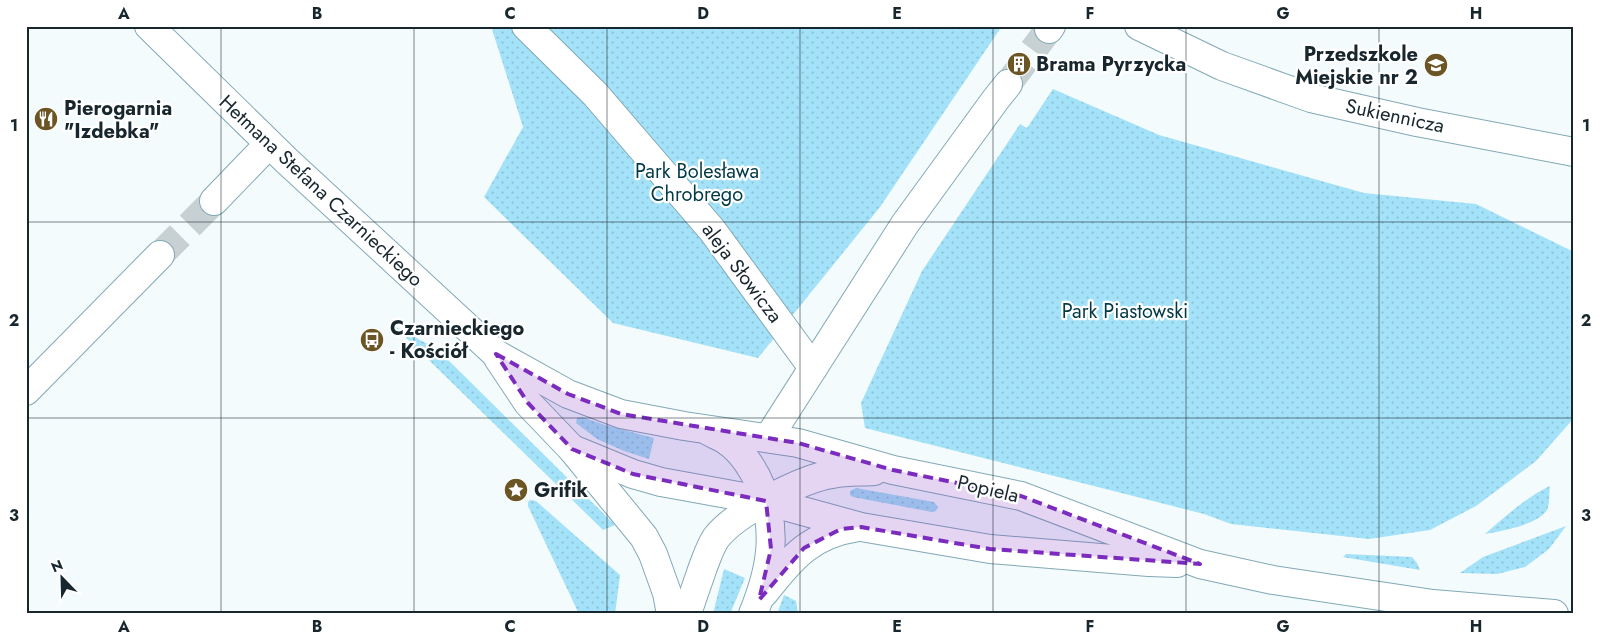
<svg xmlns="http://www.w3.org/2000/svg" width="1600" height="640" font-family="Jost,sans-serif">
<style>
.grass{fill:url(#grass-dots)}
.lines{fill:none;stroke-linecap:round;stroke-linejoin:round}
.street-tunnel{stroke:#c7d1d3;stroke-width:28;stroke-dasharray:28 14;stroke-linecap:butt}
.street-casing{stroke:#82a9b6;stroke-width:30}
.secondary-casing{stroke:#82a9b6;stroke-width:30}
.street{stroke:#fff;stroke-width:28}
.secondary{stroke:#fff;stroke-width:28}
.marked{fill:#7b2cbf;fill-opacity:0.2;stroke:#7b2cbf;stroke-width:4;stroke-dasharray:10 6;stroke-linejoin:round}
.grid{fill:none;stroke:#18272d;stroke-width:1;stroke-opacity:0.55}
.labels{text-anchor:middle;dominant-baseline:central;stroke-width:4.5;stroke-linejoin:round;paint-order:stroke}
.poi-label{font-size:20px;font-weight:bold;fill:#18272d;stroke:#fff;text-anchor:start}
.street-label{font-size:20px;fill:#18272d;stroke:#fff}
.park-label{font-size:20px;fill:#023947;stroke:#fff}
.neatline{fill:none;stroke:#18272d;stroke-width:2}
.grid-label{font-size:16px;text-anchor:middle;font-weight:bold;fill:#18272d}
</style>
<defs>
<pattern id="grass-dots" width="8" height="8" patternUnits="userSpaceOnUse" patternTransform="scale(1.25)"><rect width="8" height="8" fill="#a3e2f8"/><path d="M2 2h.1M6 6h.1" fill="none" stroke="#8cc2d5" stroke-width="1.8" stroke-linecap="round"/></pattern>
</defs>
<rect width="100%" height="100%" fill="#f3fbfd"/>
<g class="grass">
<path d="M 491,26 L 1002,26 L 880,207 L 758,358 L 613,323 L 484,197 L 523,127 Z"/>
<path d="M 1053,89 L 1159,135 L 1364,193 L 1476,204 L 1574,252 L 1574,418 L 1536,461 L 1476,506 L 1430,530 L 1369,539 L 1231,524 L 1204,514 L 865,428 L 861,403 L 922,271 L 1020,124 L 1027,128 Z"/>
<path d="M 394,326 L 437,349 L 615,525 L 603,530 Z"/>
<path d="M 582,417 L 605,425 L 654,438 L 649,459 L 624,451 L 597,439 L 576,423 L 577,418 Z"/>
<path d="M 1550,486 C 1549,493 1550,504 1547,510 C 1537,525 1502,531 1485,534 C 1506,516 1525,498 1550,486 Z"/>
<path d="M 856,488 L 934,502 L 938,507 L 936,511 L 932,512 L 853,497 L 850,495 L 850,491 Z"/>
<path d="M 530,500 L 536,501 L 620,575 L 615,614 L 579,614 L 528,506 L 528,502 Z"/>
<path d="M 1566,526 L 1549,549 L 1525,567 L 1497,574 L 1460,573 L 1483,557 Z"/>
<path d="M 1346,554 L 1412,557 L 1417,563 L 1420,570 L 1343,557 Z"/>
<path d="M 724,569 L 745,578 L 730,614 L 713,614 Z"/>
<path d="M 784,595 L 796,601 L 798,614 L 777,614 Z"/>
</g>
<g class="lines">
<g class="street-tunnel">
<path d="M 1008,84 L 1049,29"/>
<path d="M 160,255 L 214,201"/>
</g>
<g class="street-casing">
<g id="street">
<path d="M 526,26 L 595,94 L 712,230 L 813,368"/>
<path d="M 1139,26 L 1222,66 L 1311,98 L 1417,122 L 1574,152"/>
<path d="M 1049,29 L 1051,26"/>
<path d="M 214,201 L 269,144"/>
<path d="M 26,391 L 160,255"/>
<path d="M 769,437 L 905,224 L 996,99 L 1008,84"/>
</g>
</g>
<g class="secondary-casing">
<g id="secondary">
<path d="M 149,26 L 287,161 L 496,354 L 568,394 L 621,414 L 684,426 L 798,443 L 893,470 L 1021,496 L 1200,564 L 1273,580 L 1433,604 L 1554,614"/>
<path d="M 498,358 L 528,403 L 572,449 L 644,537 L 653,554 L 667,593 L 671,614"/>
<path d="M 710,432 C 715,435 722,437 727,441 C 742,451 754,470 761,487 C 778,532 771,570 753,614"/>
<path d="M 572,449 L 633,474 L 661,482 L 766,501 L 861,527 L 990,549 L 1149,562 L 1177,563"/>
<path d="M 764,593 C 792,557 811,534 859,527"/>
<path d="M 687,614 C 692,598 698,582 703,567 C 707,557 710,547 716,538 C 735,513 801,479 832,474 C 846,471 861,472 874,471"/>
</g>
</g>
<use href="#street" class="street"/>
<use href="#secondary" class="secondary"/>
</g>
<path class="marked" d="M 496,354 L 568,394 L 621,414 L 798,443 L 893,470 L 1021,496 L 1200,564 L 990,549 L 861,527 L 841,529 L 804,548 L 759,600 L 771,549 L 766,501 L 633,474 L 572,449 L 528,403 Z"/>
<path class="grid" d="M 221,26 L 221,614M 414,26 L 414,614M 607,26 L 607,614M 800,26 L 800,614M 993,26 L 993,614M 1186,26 L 1186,614M 1379,26 L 1379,614M 26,222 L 1574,222M 26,418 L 1574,418"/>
<defs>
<g id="building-disc" transform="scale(1.25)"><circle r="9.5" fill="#6c5525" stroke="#fff"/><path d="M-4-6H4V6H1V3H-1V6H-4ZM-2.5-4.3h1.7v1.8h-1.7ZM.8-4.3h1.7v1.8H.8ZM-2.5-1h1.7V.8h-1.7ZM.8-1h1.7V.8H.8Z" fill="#fff"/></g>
<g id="school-disc" transform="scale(1.25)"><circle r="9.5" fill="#6c5525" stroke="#fff"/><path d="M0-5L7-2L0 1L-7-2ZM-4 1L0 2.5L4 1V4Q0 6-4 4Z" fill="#fff"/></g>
<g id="restaurant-disc" transform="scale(1.25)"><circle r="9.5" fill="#6c5525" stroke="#fff"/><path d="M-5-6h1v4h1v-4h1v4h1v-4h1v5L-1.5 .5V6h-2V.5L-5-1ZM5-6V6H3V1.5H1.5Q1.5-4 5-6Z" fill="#fff"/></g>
<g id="bus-disc" transform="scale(1.25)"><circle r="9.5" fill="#6c5525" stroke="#fff"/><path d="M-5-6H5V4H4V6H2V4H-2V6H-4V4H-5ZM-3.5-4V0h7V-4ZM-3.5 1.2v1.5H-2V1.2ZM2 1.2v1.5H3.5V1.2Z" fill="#fff"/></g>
<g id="sight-disc" transform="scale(1.25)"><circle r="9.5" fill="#6c5525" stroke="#fff"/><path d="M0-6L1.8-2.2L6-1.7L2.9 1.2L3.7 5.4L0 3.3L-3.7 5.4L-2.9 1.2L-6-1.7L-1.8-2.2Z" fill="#fff"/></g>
</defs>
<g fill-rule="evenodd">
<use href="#building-disc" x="1019" y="64"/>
<use href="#school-disc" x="1436" y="65"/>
<use href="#restaurant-disc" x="46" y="119"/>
<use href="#bus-disc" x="372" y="340"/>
<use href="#sight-disc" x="516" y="490"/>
</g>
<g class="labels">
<g class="poi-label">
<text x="1418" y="54" text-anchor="end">Przedszkole<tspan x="1418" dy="23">Miejskie nr 2</tspan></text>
<text x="1036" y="64">Brama Pyrzycka</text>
<text x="64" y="108">Pierogarnia<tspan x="64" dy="23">"Izdebka"</tspan></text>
<text x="390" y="328">Czarnieckiego<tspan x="390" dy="23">- Kościół</tspan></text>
<text x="534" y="490">Grifik</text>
</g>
<g class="street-label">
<text transform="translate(1395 116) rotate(12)">Sukiennicza</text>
<text transform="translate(321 191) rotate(43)">Hetmana Stefana Czarnieckiego</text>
<text transform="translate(742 273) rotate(53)">aleja Słowicza</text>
<text transform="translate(988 489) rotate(13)">Popiela</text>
</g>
<g class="park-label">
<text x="697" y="171">Park Bolesława<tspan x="697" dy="23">Chrobrego</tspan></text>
<text x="1125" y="311">Park Piastowski</text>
</g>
</g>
<rect width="1600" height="640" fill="none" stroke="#ffffff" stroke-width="55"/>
<g transform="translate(62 578) rotate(337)" stroke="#ffffff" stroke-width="4" paint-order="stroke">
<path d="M0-4L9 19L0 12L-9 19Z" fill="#18272d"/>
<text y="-8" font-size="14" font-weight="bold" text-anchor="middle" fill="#18272d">N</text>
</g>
<rect x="28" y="28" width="1544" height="584" class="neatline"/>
<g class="grid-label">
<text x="124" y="19">A</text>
<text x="317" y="19">B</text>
<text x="510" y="19">C</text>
<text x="703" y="19">D</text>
<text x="897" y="19">E</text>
<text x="1090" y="19">F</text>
<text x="1283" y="19">G</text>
<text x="1476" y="19">H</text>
<text x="14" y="131">1</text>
<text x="1586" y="131">1</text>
<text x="14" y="326">2</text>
<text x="1586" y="326">2</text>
<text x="14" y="521">3</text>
<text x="1586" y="521">3</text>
<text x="124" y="632">A</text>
<text x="317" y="632">B</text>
<text x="510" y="632">C</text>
<text x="703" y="632">D</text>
<text x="897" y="632">E</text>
<text x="1090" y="632">F</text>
<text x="1283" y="632">G</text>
<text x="1476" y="632">H</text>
</g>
</svg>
